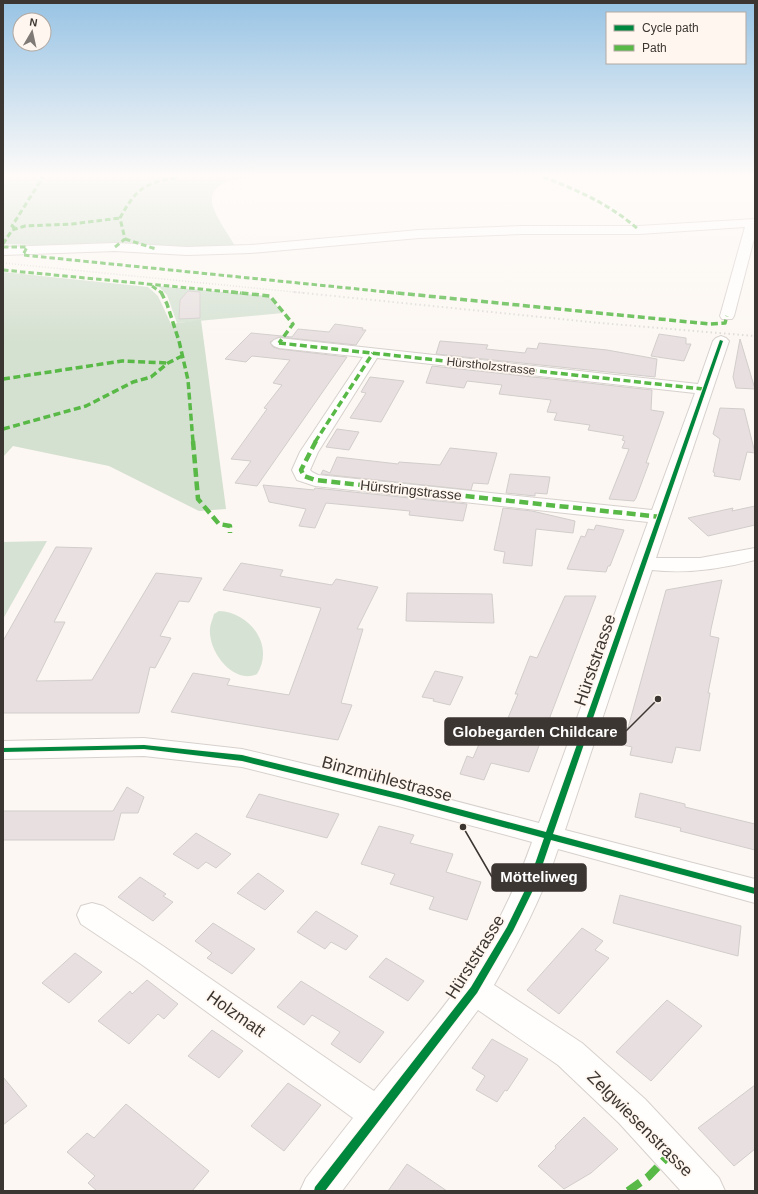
<svg xmlns="http://www.w3.org/2000/svg" width="758" height="1194" font-family="Arial,sans-serif">
<style>
.green{fill:#d6e2d3}
.forest{fill:#d4e0d0}
.building{fill:#e8e0e0;stroke:#d2cdcc}
.lines{fill:none;stroke-linecap:round;stroke-linejoin:round}
.minor-casing{stroke:#d7d1cd;stroke-width:2}
.minor{fill:#fffefd;fill-rule:evenodd}
.rail-far1{stroke:#dddbd9;stroke-width:1.5;stroke-dasharray:1 2;stroke-linecap:butt}
.rail{stroke:#dddbd9;stroke-width:2;stroke-dasharray:1.5 3;stroke-linecap:butt}
.quiet-far3{stroke:#58b947;stroke-width:3;stroke-dasharray:5.5 3;stroke-linecap:butt}
.quiet-far2{stroke:#58b947;stroke-width:3.5;stroke-dasharray:7 3.5;stroke-linecap:butt}
.quiet-far1{stroke:#58b947;stroke-width:4.5;stroke-dasharray:9 4.5;stroke-linecap:butt}
.quiet{stroke:#58b947;stroke-width:8;stroke-dasharray:15 8;stroke-linecap:butt}
.cycleway-casing{stroke:#fff6ef;stroke-width:2}
.cycleway{fill:#00873e;fill-rule:evenodd}
.labels{text-anchor:middle;dominant-baseline:central;stroke-width:3.5;stroke-linejoin:round;paint-order:stroke}
.far-street-label{font-size:12px;fill:#3c3632;stroke:#fff6ef}
.street-label{font-size:14px;fill:#3c3632;stroke:#fff6ef}
.near-street-label{font-size:17px;fill:#3c3632;stroke:#fff6ef}
.leader{fill:none;stroke:#3c3632;stroke-width:1.5}
.callout-dot{fill:#3c3632;stroke:#fff6ef;stroke-width:1.5}
.callout{fill:#3c3632;stroke:#3c3632;stroke-width:1.5}
.callout-label{font-size:15px;text-anchor:middle;font-weight:bold;fill:#fff}
</style>
<rect width="100%" height="100%" fill="#fcf7f2"/>
<g class="green">
<path d="M 158,286 L 268,296 L 283,313 L 177,323 L 167,295 Z"/>
<path d="M 47,541 L 3,619 L 3,542 Z"/>
<path d="M 219,611 C 250,612 275,646 257,674 C 233,685 208,651 210,629 C 210,624 213,619 214,614 Z"/>
</g>
<g class="forest">
<path d="M 3,177 L 268,177 C 249,178 204,177 213,207 C 218,221 229,235 236,248 L 35,247 L 34,245 L 3,244 Z"/>
<path d="M 3,272 L 148,287 L 158,296 L 171,324 L 201,320 L 226,509 L 199,511 L 109,466 L 13,446 L 3,457 Z"/>
</g>
<g class="building">
<path d="M 188,291 L 200,292 L 200,318 L 179,319 L 180,300 Z"/>
<path d="M 335,324 L 363,328 L 362,330 L 366,330 L 356,345 L 279,337 L 270,342 L 273,347 L 279,349 L 347,357 L 257,486 L 235,483 L 251,461 L 231,459 L 267,409 L 264,408 L 282,385 L 273,383 L 290,360 L 252,356 L 246,362 L 225,359 L 251,333 L 292,337 L 298,329 L 329,332 Z"/>
<path d="M 659,334 L 686,338 L 686,344 L 691,344 L 684,361 L 651,356 Z"/>
<path d="M 740,339 L 755,389 L 736,388 L 733,377 Z"/>
<path d="M 440,341 L 488,345 L 486,349 L 525,353 L 527,348 L 537,349 L 539,343 L 607,350 L 657,359 L 655,377 L 436,354 Z"/>
<path d="M 432,366 L 652,390 L 651,410 L 664,412 L 646,463 L 649,463 L 636,498 L 634,501 L 609,499 L 629,449 L 622,448 L 625,441 L 622,440 L 624,436 L 588,430 L 590,425 L 554,420 L 557,413 L 547,412 L 551,400 L 499,394 L 502,385 L 467,381 L 464,388 L 426,383 Z"/>
<path d="M 370,377 L 404,381 L 381,422 L 350,418 L 366,393 L 361,392 Z"/>
<path d="M 720,408 L 744,409 L 755,453 L 747,452 L 740,480 L 714,476 L 715,473 L 713,472 L 720,439 L 713,434 Z"/>
<path d="M 337,429 L 359,432 L 349,450 L 326,447 Z"/>
<path d="M 450,448 L 497,453 L 488,484 L 473,483 L 471,490 L 321,474 L 323,470 L 330,473 L 337,457 L 398,464 L 399,462 L 440,465 Z"/>
<path d="M 510,474 L 550,477 L 547,494 L 535,493 L 535,496 L 506,493 Z"/>
<path d="M 263,485 L 314,490 L 315,488 L 467,504 L 463,521 L 409,515 L 410,511 L 326,503 L 315,528 L 299,526 L 306,509 L 269,502 Z"/>
<path d="M 755,506 L 755,525 L 708,536 L 688,518 L 733,508 L 732,511 Z"/>
<path d="M 503,508 L 532,511 L 575,521 L 573,533 L 536,529 L 532,566 L 503,563 L 505,552 L 494,550 Z"/>
<path d="M 596,525 L 624,530 L 610,566 L 608,566 L 606,572 L 567,569 L 581,536 L 585,537 L 588,529 L 594,530 Z"/>
<path d="M 56,547 L 92,548 L 54,622 L 65,622 L 36,681 L 92,680 L 156,573 L 202,578 L 189,602 L 179,601 L 160,636 L 171,638 L 155,668 L 150,667 L 139,713 L 3,713 L 3,641 Z"/>
<path d="M 241,563 L 283,570 L 280,576 L 332,585 L 336,579 L 378,587 L 357,629 L 363,629 L 341,703 L 352,705 L 338,740 L 171,712 L 193,673 L 230,679 L 227,685 L 289,695 L 321,608 L 223,590 Z"/>
<path d="M 722,580 L 711,629 L 710,636 L 719,638 L 708,693 L 710,693 L 700,751 L 676,747 L 672,763 L 630,755 L 632,747 L 619,744 L 625,727 L 628,728 L 666,590 Z"/>
<path d="M 407,593 L 492,594 L 494,623 L 406,621 Z"/>
<path d="M 565,596 L 596,596 L 529,772 L 491,763 L 484,780 L 460,774 L 467,756 L 473,758 L 487,726 L 503,730 L 518,694 L 515,694 L 530,656 L 537,658 Z"/>
<path d="M 435,671 L 463,677 L 450,705 L 433,701 L 434,699 L 422,697 Z"/>
<path d="M 127,787 L 144,797 L 138,813 L 121,813 L 114,840 L 3,840 L 3,811 L 113,811 Z"/>
<path d="M 640,793 L 685,804 L 685,807 L 755,824 L 755,850 L 680,831 L 681,828 L 635,817 Z"/>
<path d="M 259,794 L 290,802 L 339,814 L 327,838 L 246,817 Z"/>
<path d="M 379,826 L 414,835 L 410,843 L 453,854 L 446,872 L 481,882 L 467,920 L 429,909 L 434,897 L 390,884 L 395,874 L 361,864 Z"/>
<path d="M 196,833 L 231,854 L 216,868 L 206,862 L 198,869 L 173,854 Z"/>
<path d="M 258,873 L 284,891 L 265,910 L 237,893 Z"/>
<path d="M 140,877 L 166,894 L 163,896 L 173,902 L 153,921 L 118,897 Z"/>
<path d="M 620,895 L 741,926 L 738,956 L 613,923 Z"/>
<path d="M 316,911 L 358,936 L 346,950 L 331,942 L 325,949 L 297,932 Z"/>
<path d="M 213,923 L 255,949 L 232,974 L 207,958 L 212,953 L 195,941 Z"/>
<path d="M 582,928 L 603,941 L 595,950 L 609,958 L 559,1014 L 527,990 Z"/>
<path d="M 75,953 L 102,972 L 69,1003 L 42,983 Z"/>
<path d="M 386,958 L 424,981 L 408,1001 L 369,977 Z"/>
<path d="M 147,980 L 178,1004 L 164,1019 L 158,1014 L 129,1044 L 98,1021 L 130,991 L 132,994 Z"/>
<path d="M 301,981 L 384,1032 L 360,1063 L 331,1044 L 340,1032 L 312,1015 L 304,1025 L 277,1007 Z"/>
<path d="M 667,1000 L 702,1026 L 651,1081 L 616,1052 Z"/>
<path d="M 212,1030 L 243,1051 L 219,1078 L 188,1056 Z"/>
<path d="M 492,1039 L 528,1059 L 507,1091 L 505,1090 L 497,1102 L 476,1090 L 485,1076 L 472,1068 Z"/>
<path d="M 3,1077 L 27,1106 L 3,1125 Z"/>
<path d="M 288,1083 L 321,1105 L 284,1151 L 251,1126 Z"/>
<path d="M 755,1085 L 755,1149 L 734,1166 L 698,1128 Z"/>
<path d="M 126,1104 L 209,1171 L 192,1191 L 97,1191 L 88,1183 L 95,1176 L 67,1152 L 87,1133 L 94,1138 Z"/>
<path d="M 584,1117 L 618,1149 L 591,1173 L 564,1189 L 538,1166 L 556,1148 L 555,1146 Z"/>
<path d="M 407,1164 L 447,1191 L 388,1191 Z"/>
</g>
<g class="lines">
<g class="minor-casing">
<g id="minor">
<path d="M 755,219 L 755,235 L 734,316 L 732,319 L 722,319 L 720,316 L 745,227 L 639,234 L 522,234 L 419,238 L 250,253 L 187,255 L 115,251 L 3,255 L 3,247 L 115,243 L 187,247 L 250,245 L 419,230 L 522,226 L 639,226 Z"/>
<path d="M 721,336 L 726,338 L 729,341 L 656,558 L 700,558 L 755,548 L 755,560 C 721,569 687,574 652,570 L 565,830 L 755,879 L 755,903 L 558,849 C 542,898 519,941 494,985 L 582,1043 L 645,1099 L 719,1178 L 725,1191 L 681,1191 L 619,1123 L 558,1065 L 478,1010 L 342,1191 L 300,1191 L 306,1178 L 353,1118 L 141,964 L 81,924 L 77,915 L 81,906 L 92,903 L 103,906 L 163,946 L 374,1091 C 403,1055 436,1019 463,980 C 492,937 515,891 532,842 L 402,807 L 242,767 L 144,756 L 3,759 L 3,741 L 144,738 L 242,749 L 402,787 L 539,823 L 648,522 L 315,486 L 297,480 L 292,470 L 300,452 L 363,357 L 279,348 L 274,346 L 271,343 L 274,340 L 279,338 L 698,384 L 713,341 L 716,338 ZM 377,358 L 695,393 L 652,510 L 318,475 L 312,472 L 310,470 L 318,452 Z"/>
</g>
</g>
<use href="#minor" class="minor"/>
<path class="rail-far1" d="M 3,263 L 304,293"/>
<path class="rail" d="M 294,292 L 600,323 L 755,336"/>
<g class="quiet-far3">
<path d="M 543,177 C 578,190 611,205 639,230"/>
<path d="M 15,228 L 12,226 L 43,177"/>
<path d="M 125,239 L 156,249"/>
<path d="M 3,244 L 12,230 L 25,226 L 72,224 L 120,218"/>
<path d="M 3,247 L 27,247 L 23,255 L 397,293"/>
<path d="M 115,247 L 125,239 L 120,218 C 137,187 145,183 179,177"/>
<path d="M 3,270 L 241,293"/>
<path d="M 152,286 L 162,293"/>
</g>
<g class="quiet-far2">
<path d="M 161,292 L 167,304 L 179,341 L 188,380 L 193,442"/>
<path d="M 231,292 L 270,296 L 293,324 L 279,343"/>
<path d="M 387,292 L 710,324 L 725,323 L 727,316"/>
<path d="M 279,343 L 703,389"/>
<path d="M 3,379 L 122,361 L 168,363"/>
<path d="M 3,429 L 86,406 L 133,382 L 151,377 L 168,363 L 182,356"/>
<path d="M 315,442 L 373,353"/>
</g>
<g class="quiet-far1">
<path d="M 193,441 L 198,499 L 219,524 L 230,526 L 230,533"/>
<path d="M 316,441 L 301,470 L 304,476 L 315,480 L 661,517"/>
</g>
<path class="quiet" d="M 628,1191 L 648,1177 L 671,1153"/>
<g class="cycleway-casing">
<path id="cycleway" d="M 720,340 L 723,341 L 553,834 L 755,888 L 755,894 L 551,840 L 536,884 L 513,931 L 477,993 L 325,1191 L 314,1191 L 315,1187 L 471,987 L 507,927 L 528,884 L 544,838 L 402,800 L 242,761 L 144,749 L 3,752 L 3,748 L 144,745 L 242,755 L 402,794 L 546,832 Z"/>
</g>
<use href="#cycleway" class="cycleway"/>
</g>
<linearGradient id="sky" x2="0" y2="1"><stop stop-color="#97c3e4"/><stop offset="0.51" stop-color="#fefbf9"/><stop offset="1" stop-color="#fefbf9" stop-opacity="0"/></linearGradient>
<rect width="758" height="344" fill="url(#sky)"/>
<g class="labels">
<g class="far-street-label">
<text transform="translate(491 366) rotate(6)">Hürstholzstrasse</text>
</g>
<g class="street-label">
<text transform="translate(411 490) rotate(6)">Hürstringstrasse</text>
</g>
<g class="near-street-label">
<text transform="translate(595 660) rotate(-71)">Hürststrasse</text>
<text transform="translate(387 779) rotate(15)">Binzmühlestrasse</text>
<text transform="translate(475 957) rotate(-58)">Hürststrasse</text>
<text transform="translate(236 1014) rotate(35)">Holzmatt</text>
<text transform="translate(640 1124) rotate(45)">Zelgwiesenstrasse</text>
</g>
</g>
<path class="leader" d="M658 699L626 731M463 827L492 877"/>
<g class="callout-dot">
<circle cx="658" cy="699" r="4"/>
<circle cx="463" cy="827" r="4"/>
</g>
<g class="callout">
<rect x="445" y="718" width="181" height="27" rx="4"/>
<rect x="492" y="864" width="94" height="27" rx="4"/>
</g>
<g class="callout-label">
<text x="535" y="737">Globegarden Childcare</text>
<text x="539" y="882">Mötteliweg</text>
</g>
<rect width="758" height="1194" fill="none" stroke="#3c3632" stroke-width="8"/>
<rect x="606" y="12" width="140" height="52" fill="#fff6ef" stroke="#b1a9a3"/>
<rect x="614" y="25" width="20" height="6" fill="#00873e" stroke="#b1a9a3"/>
<text x="642" y="32" font-size="12" fill="#3c3632">Cycle path</text>
<rect x="614" y="45" width="20" height="6" fill="#58b947" stroke="#b1a9a3"/>
<text x="642" y="52" font-size="12" fill="#3c3632">Path</text>
<g transform="translate(32 32) rotate(9)"><circle r="19" fill="#fff6ef" stroke="#b1a9a3"/>
<path d="M0-3L7 15L0 10L-7 15Z" fill="#7f7a75"/>
<text y="-6" font-size="11" font-weight="bold" text-anchor="middle" fill="#3c3632">N</text>
</g>
</svg>
